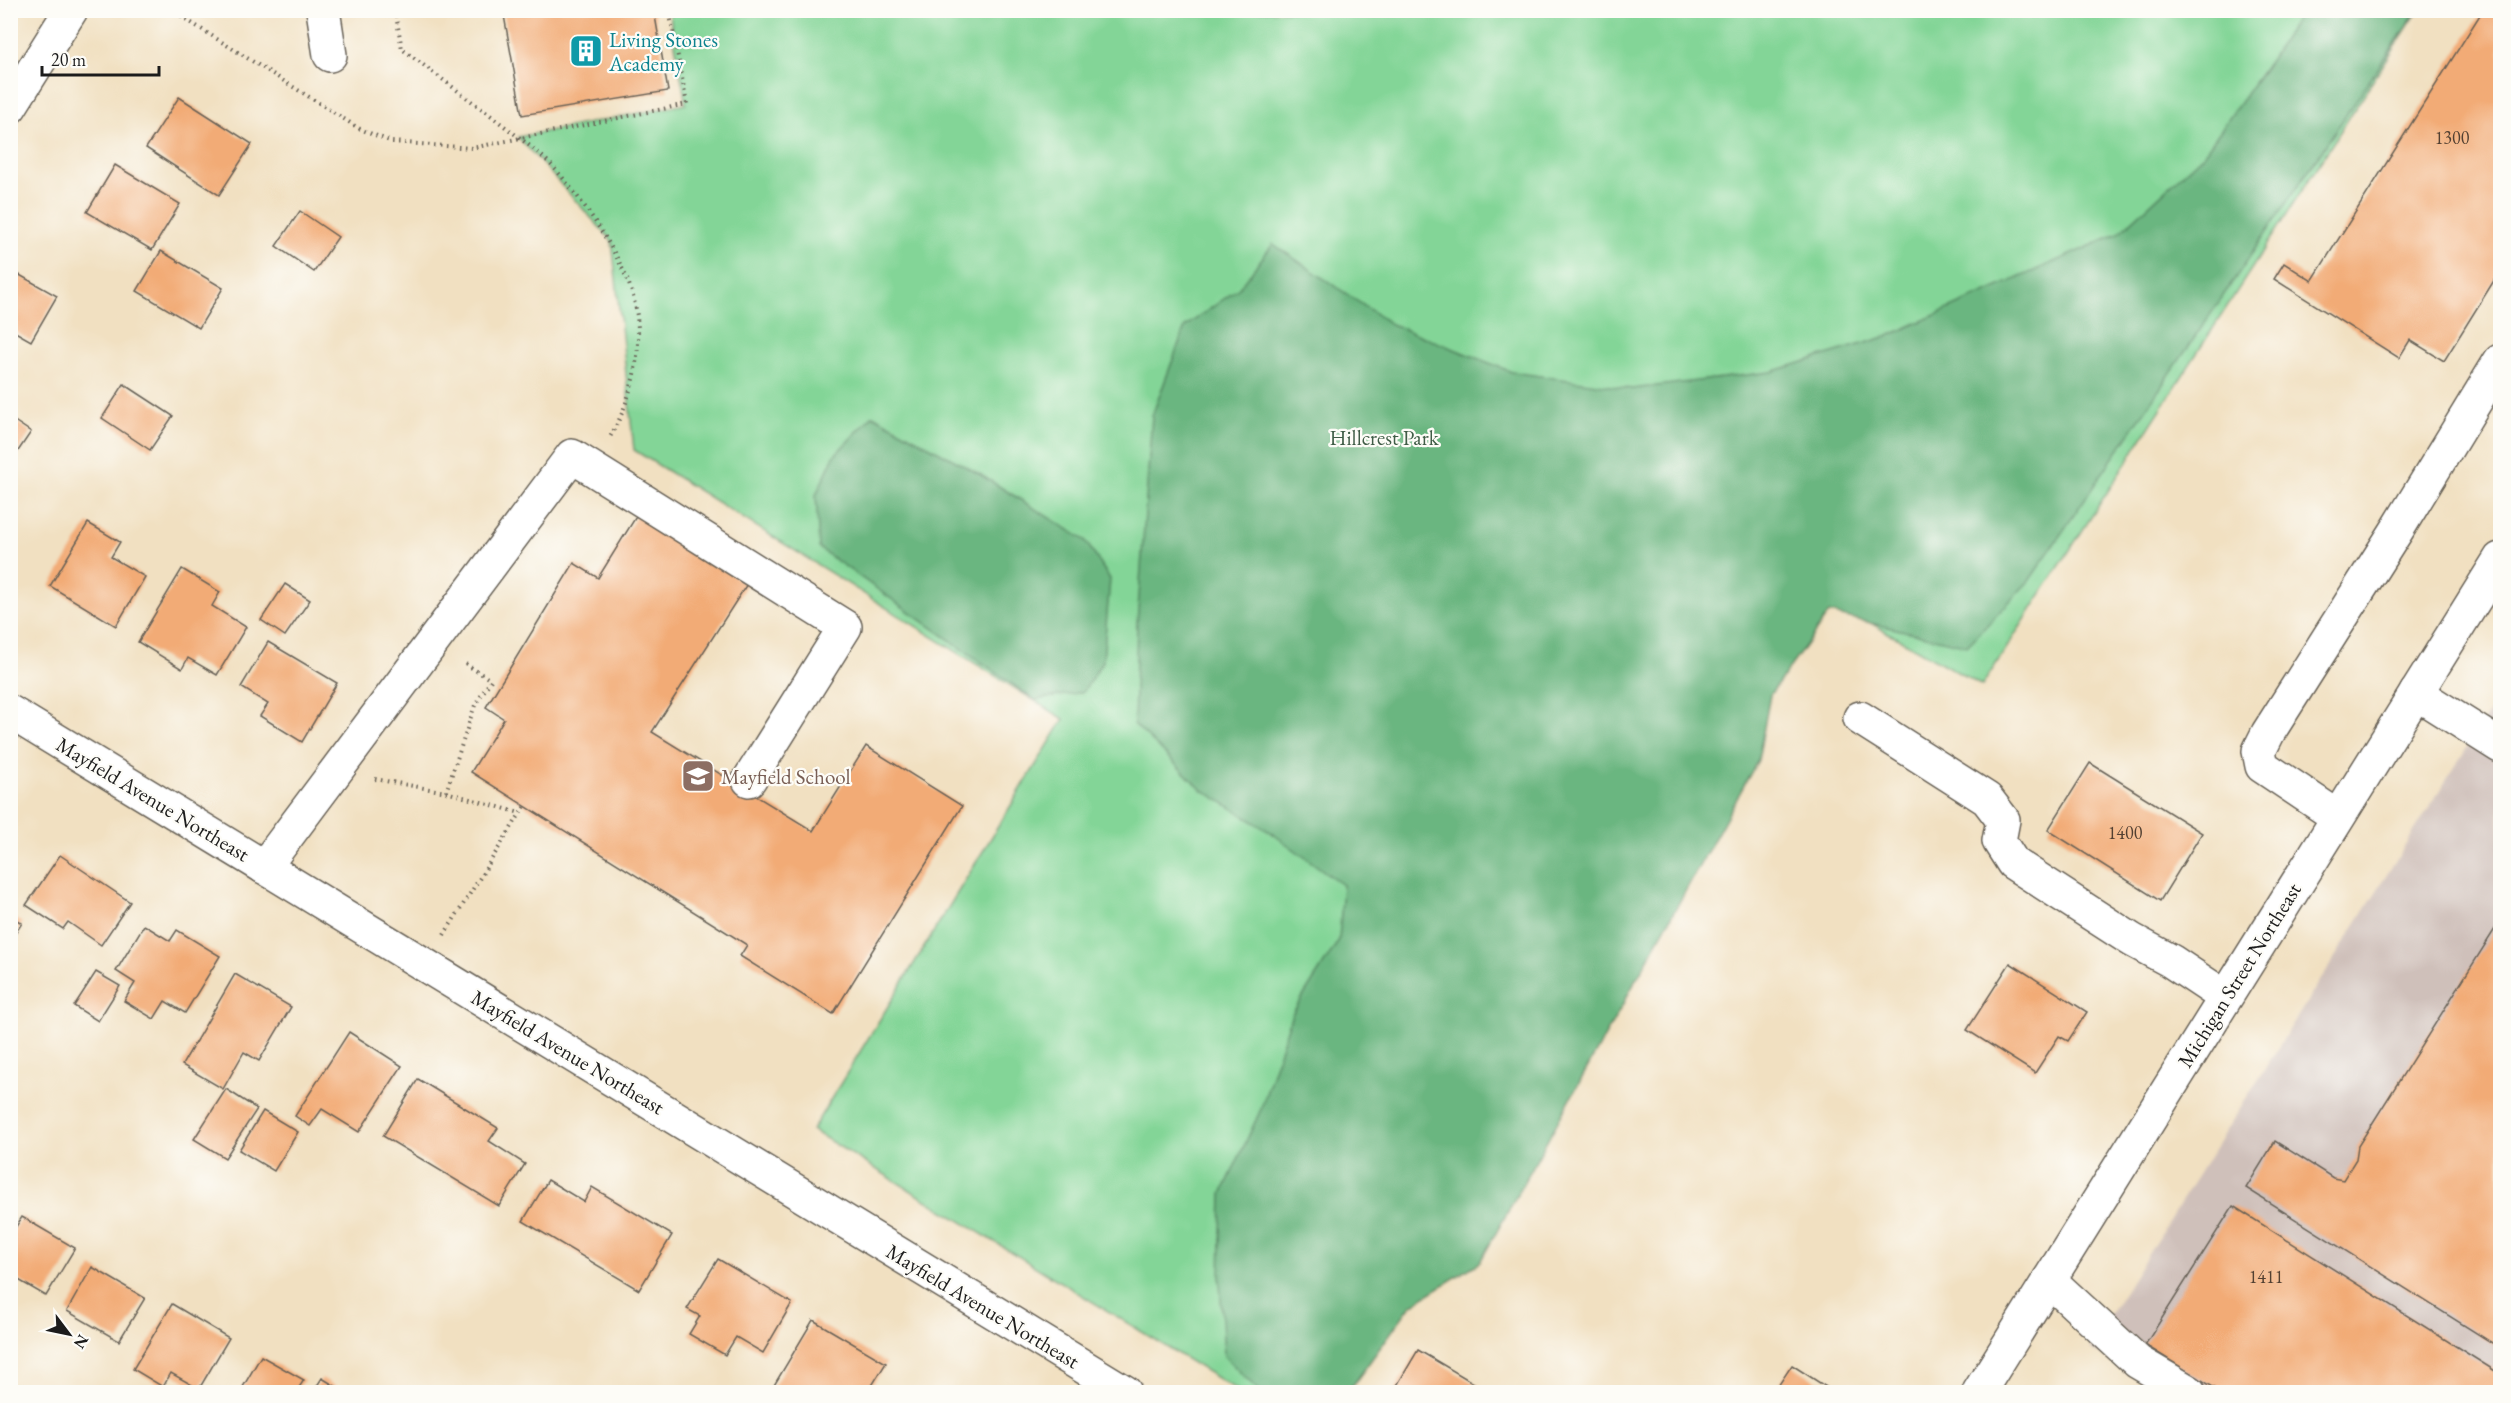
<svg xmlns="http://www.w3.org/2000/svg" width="2511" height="1403" font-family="'EB Garamond',serif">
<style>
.industrial{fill:#cfc0ba}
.green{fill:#83d597;stroke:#50785a;stroke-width:1.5}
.forest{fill:#6ab680;stroke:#43694e;stroke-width:1.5}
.building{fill:#f2ab76}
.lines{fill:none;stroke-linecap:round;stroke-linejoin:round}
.minor-casing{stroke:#676156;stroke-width:36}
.major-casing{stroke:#676156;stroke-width:36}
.path{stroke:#676156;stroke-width:4;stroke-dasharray:1.5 4.5;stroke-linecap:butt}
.minor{stroke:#fff;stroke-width:33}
.major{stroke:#fff;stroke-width:33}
.labels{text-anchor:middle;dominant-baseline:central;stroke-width:4.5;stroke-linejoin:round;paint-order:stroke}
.number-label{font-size:18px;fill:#524032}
.culture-label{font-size:21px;fill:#0d838f;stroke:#fdfcf7;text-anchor:start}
.park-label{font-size:21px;fill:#405d47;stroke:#fdfcf7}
.education-label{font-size:21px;fill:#785e54;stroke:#fdfcf7;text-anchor:start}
.street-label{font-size:21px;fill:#1c1c1c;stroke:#fdfcf7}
</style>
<rect width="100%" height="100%" fill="#fdfcf7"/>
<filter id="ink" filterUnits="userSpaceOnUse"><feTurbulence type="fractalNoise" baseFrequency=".0167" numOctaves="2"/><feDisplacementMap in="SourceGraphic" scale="12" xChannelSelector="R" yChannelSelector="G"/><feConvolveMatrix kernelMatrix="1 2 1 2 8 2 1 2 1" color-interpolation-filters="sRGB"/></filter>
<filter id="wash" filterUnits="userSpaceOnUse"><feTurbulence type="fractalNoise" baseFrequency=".008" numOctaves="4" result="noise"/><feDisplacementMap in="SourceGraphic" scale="24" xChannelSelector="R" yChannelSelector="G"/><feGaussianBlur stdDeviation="1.35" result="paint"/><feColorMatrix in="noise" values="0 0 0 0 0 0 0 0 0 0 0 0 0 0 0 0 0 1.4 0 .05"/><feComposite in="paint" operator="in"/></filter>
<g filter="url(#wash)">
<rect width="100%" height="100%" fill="#f1e0c1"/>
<path class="industrial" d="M 2500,695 L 2500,1392 L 2161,1392 L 2089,1348 Z"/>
<path class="green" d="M 669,11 L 2418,11 L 1982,686 L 1800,583 L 1273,1392 L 1240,1392 L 812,1130 L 1064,719 L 634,450 L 612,241 L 518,137 L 686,104 Z"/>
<g class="forest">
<path d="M 2301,11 L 2417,11 L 2029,581 L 1967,646 L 1829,613 L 1770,695 L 1758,760 L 1480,1262 L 1411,1305 L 1348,1392 L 1260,1392 L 1224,1356 L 1220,1281 L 1222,1194 L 1261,1109 L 1292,1014 L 1339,940 L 1343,885 L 1273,834 L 1201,789 L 1134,724 L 1137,624 L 1152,416 L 1185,327 L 1239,288 L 1273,244 L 1391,324 L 1512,372 L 1632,389 L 1771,372 L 1888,336 L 2119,233 L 2203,155 L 2271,59 Z"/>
<path d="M 873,415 L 981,475 L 1085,540 L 1110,579 L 1103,661 L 1083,692 L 1035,700 L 819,548 L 816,495 L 834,456 Z"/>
</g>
<g id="blocks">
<g class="building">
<path d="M 503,10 L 654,10 L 668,91 L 522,115 Z"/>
<path d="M 2483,10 L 2500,10 L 2500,271 L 2444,361 L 2410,340 L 2399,358 L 2274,279 L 2284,263 L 2312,281 Z"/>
<path d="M 179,97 L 252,144 L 219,195 L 146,148 Z"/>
<path d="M 115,165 L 180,204 L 152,250 L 87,212 Z"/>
<path d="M 300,211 L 338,237 L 314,272 L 276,246 Z"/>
<path d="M 161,251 L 223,288 L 199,328 L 137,291 Z"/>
<path d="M 16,273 L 57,296 L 31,341 L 10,329 L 10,282 Z"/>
<path d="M 124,384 L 173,416 L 150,450 L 102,418 Z"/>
<path d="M 10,418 L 31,432 L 10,463 Z"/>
<path d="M 637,515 L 747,584 L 652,732 L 813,831 L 866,746 L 962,806 L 833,1014 L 740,956 L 747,945 L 471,772 L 504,719 L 486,707 L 574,563 L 598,578 Z"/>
<path d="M 88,523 L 120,542 L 111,557 L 145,577 L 116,626 L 50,586 Z"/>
<path d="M 182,569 L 220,592 L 212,606 L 246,627 L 217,675 L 188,658 L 182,669 L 138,642 Z"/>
<path d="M 285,584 L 310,600 L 285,636 L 261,620 Z"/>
<path d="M 268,642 L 337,683 L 302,742 L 260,716 L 268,704 L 241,687 Z"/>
<path d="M 2090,763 L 2202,833 L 2160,901 L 2048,830 Z"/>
<path d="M 60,855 L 130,902 L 101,945 L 68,922 L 63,929 L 26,905 Z"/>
<path d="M 10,916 L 22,923 L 10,942 Z"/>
<path d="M 2500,921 L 2500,1348 L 2246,1188 L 2275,1141 L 2333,1178 L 2343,1180 L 2356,1159 L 2358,1146 Z"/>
<path d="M 144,925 L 170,941 L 177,930 L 220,956 L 185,1013 L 165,1001 L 154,1019 L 124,1001 L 135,983 L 116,971 Z"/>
<path d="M 2010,963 L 2087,1012 L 2068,1041 L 2059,1036 L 2035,1073 L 1967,1030 Z"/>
<path d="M 96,972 L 120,986 L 98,1021 L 74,1006 Z"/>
<path d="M 235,974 L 291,1007 L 259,1061 L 244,1052 L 223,1089 L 182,1065 Z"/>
<path d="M 349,1032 L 402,1066 L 359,1132 L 322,1109 L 310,1126 L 295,1116 Z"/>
<path d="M 418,1079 L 498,1128 L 489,1141 L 525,1164 L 499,1206 L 383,1136 Z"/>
<path d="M 226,1089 L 257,1109 L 225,1158 L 194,1139 Z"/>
<path d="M 263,1111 L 298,1132 L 274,1171 L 239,1150 Z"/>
<path d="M 548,1180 L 584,1202 L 592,1187 L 672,1235 L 639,1290 L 523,1221 Z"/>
<path d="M 2233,1206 L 2500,1374 L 2500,1392 L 2221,1392 L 2145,1345 Z"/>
<path d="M 22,1217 L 75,1248 L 46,1296 L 10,1275 L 10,1236 Z"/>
<path d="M 718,1259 L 792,1303 L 763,1353 L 736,1337 L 725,1355 L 689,1334 L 700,1316 L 687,1309 Z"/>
<path d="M 92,1267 L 145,1298 L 119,1341 L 67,1311 Z"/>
<path d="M 172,1304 L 229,1338 L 199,1389 L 171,1373 L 163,1387 L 133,1369 Z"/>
<path d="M 813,1320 L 886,1363 L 868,1392 L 770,1392 Z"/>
<path d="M 1418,1350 L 1489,1392 L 1393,1392 Z"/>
<path d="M 261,1356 L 304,1380 L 296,1392 L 240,1392 Z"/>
<path d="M 1792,1365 L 1834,1392 L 1774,1392 Z"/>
<path d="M 322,1378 L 345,1392 L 313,1392 Z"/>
</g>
</g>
</g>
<g filter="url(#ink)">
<use href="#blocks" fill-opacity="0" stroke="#676156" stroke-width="1.5"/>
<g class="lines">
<g class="minor-casing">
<g id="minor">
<path d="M 323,10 L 330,55"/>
<path d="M 10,107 L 71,10"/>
<path d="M 2416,693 L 2500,746"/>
<path d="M 10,712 L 1125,1392"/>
<path d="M 1860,718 L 1987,799 L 2003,820 L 1999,841 L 2013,863 L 2132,940 L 2171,961 L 2225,997"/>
<path d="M 2338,817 L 2262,766 L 2259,751 L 2268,733 L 2397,530 L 2500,361"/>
<path d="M 264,867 L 572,456 L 845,627 L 749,780"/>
<path d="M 2049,1280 L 2138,1362 L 2189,1392"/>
</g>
</g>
<g class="major-casing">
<path id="major" d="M 1979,1392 L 2500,559"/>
</g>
<g class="path">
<path d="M 171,10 L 360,129 L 392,142 L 472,148 L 687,104 L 669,10"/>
<path d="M 395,10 L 402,49 C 433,72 463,95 494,118 C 515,135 539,151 557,171 C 584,202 625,261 634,300 C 645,345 633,398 610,437"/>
<path d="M 375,779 L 446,792 L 475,705 L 491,680 L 464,663"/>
<path d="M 446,792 L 520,813"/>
<path d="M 444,935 L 525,806"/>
</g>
<use href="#minor" class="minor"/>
<use href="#major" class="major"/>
</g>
</g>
<defs>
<g id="building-square" transform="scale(1.725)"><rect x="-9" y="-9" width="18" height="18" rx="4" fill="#0f9aa8" stroke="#fdfcf7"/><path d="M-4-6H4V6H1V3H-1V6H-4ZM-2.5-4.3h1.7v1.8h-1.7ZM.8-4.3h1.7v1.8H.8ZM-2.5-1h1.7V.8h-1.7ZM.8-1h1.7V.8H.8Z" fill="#fff"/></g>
<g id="school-square" transform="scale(1.725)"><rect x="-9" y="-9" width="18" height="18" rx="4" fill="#8d6e63" stroke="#fdfcf7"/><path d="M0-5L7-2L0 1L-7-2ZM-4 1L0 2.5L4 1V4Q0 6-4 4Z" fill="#fff"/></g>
</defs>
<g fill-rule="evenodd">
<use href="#building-square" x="586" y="51"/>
<use href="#school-square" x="698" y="776"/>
</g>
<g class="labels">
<g class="number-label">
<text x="2452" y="137">1300</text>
<text x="2125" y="832">1400</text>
<text x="2266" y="1276">1411</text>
</g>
<g class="culture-label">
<text x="609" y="39">Living Stones<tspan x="609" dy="24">Academy</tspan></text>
</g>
<g class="park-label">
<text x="1384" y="437">Hillcrest Park</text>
</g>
<g class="education-label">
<text x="721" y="776">Mayfield School</text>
</g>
<g class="street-label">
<text transform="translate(153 799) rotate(31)">Mayfield Avenue Northeast</text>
<text transform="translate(2239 975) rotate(-58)">Michigan Street Northeast</text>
<text transform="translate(568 1052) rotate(31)">Mayfield Avenue Northeast</text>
<text transform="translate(983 1306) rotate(31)">Mayfield Avenue Northeast</text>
</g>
</g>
<rect width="2511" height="1403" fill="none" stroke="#fdfcf7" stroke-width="36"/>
<g transform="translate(69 1334) rotate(122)" stroke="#fdfcf7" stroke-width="4.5" paint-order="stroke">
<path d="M0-4.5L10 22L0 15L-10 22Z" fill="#1c1c1c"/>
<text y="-9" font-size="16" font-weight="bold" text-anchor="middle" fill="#1c1c1c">N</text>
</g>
<path d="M42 66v9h117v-9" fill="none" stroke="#1c1c1c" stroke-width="3"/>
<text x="51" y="66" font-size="18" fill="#1c1c1c" stroke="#fdfcf7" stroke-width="4.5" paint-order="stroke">20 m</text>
</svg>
